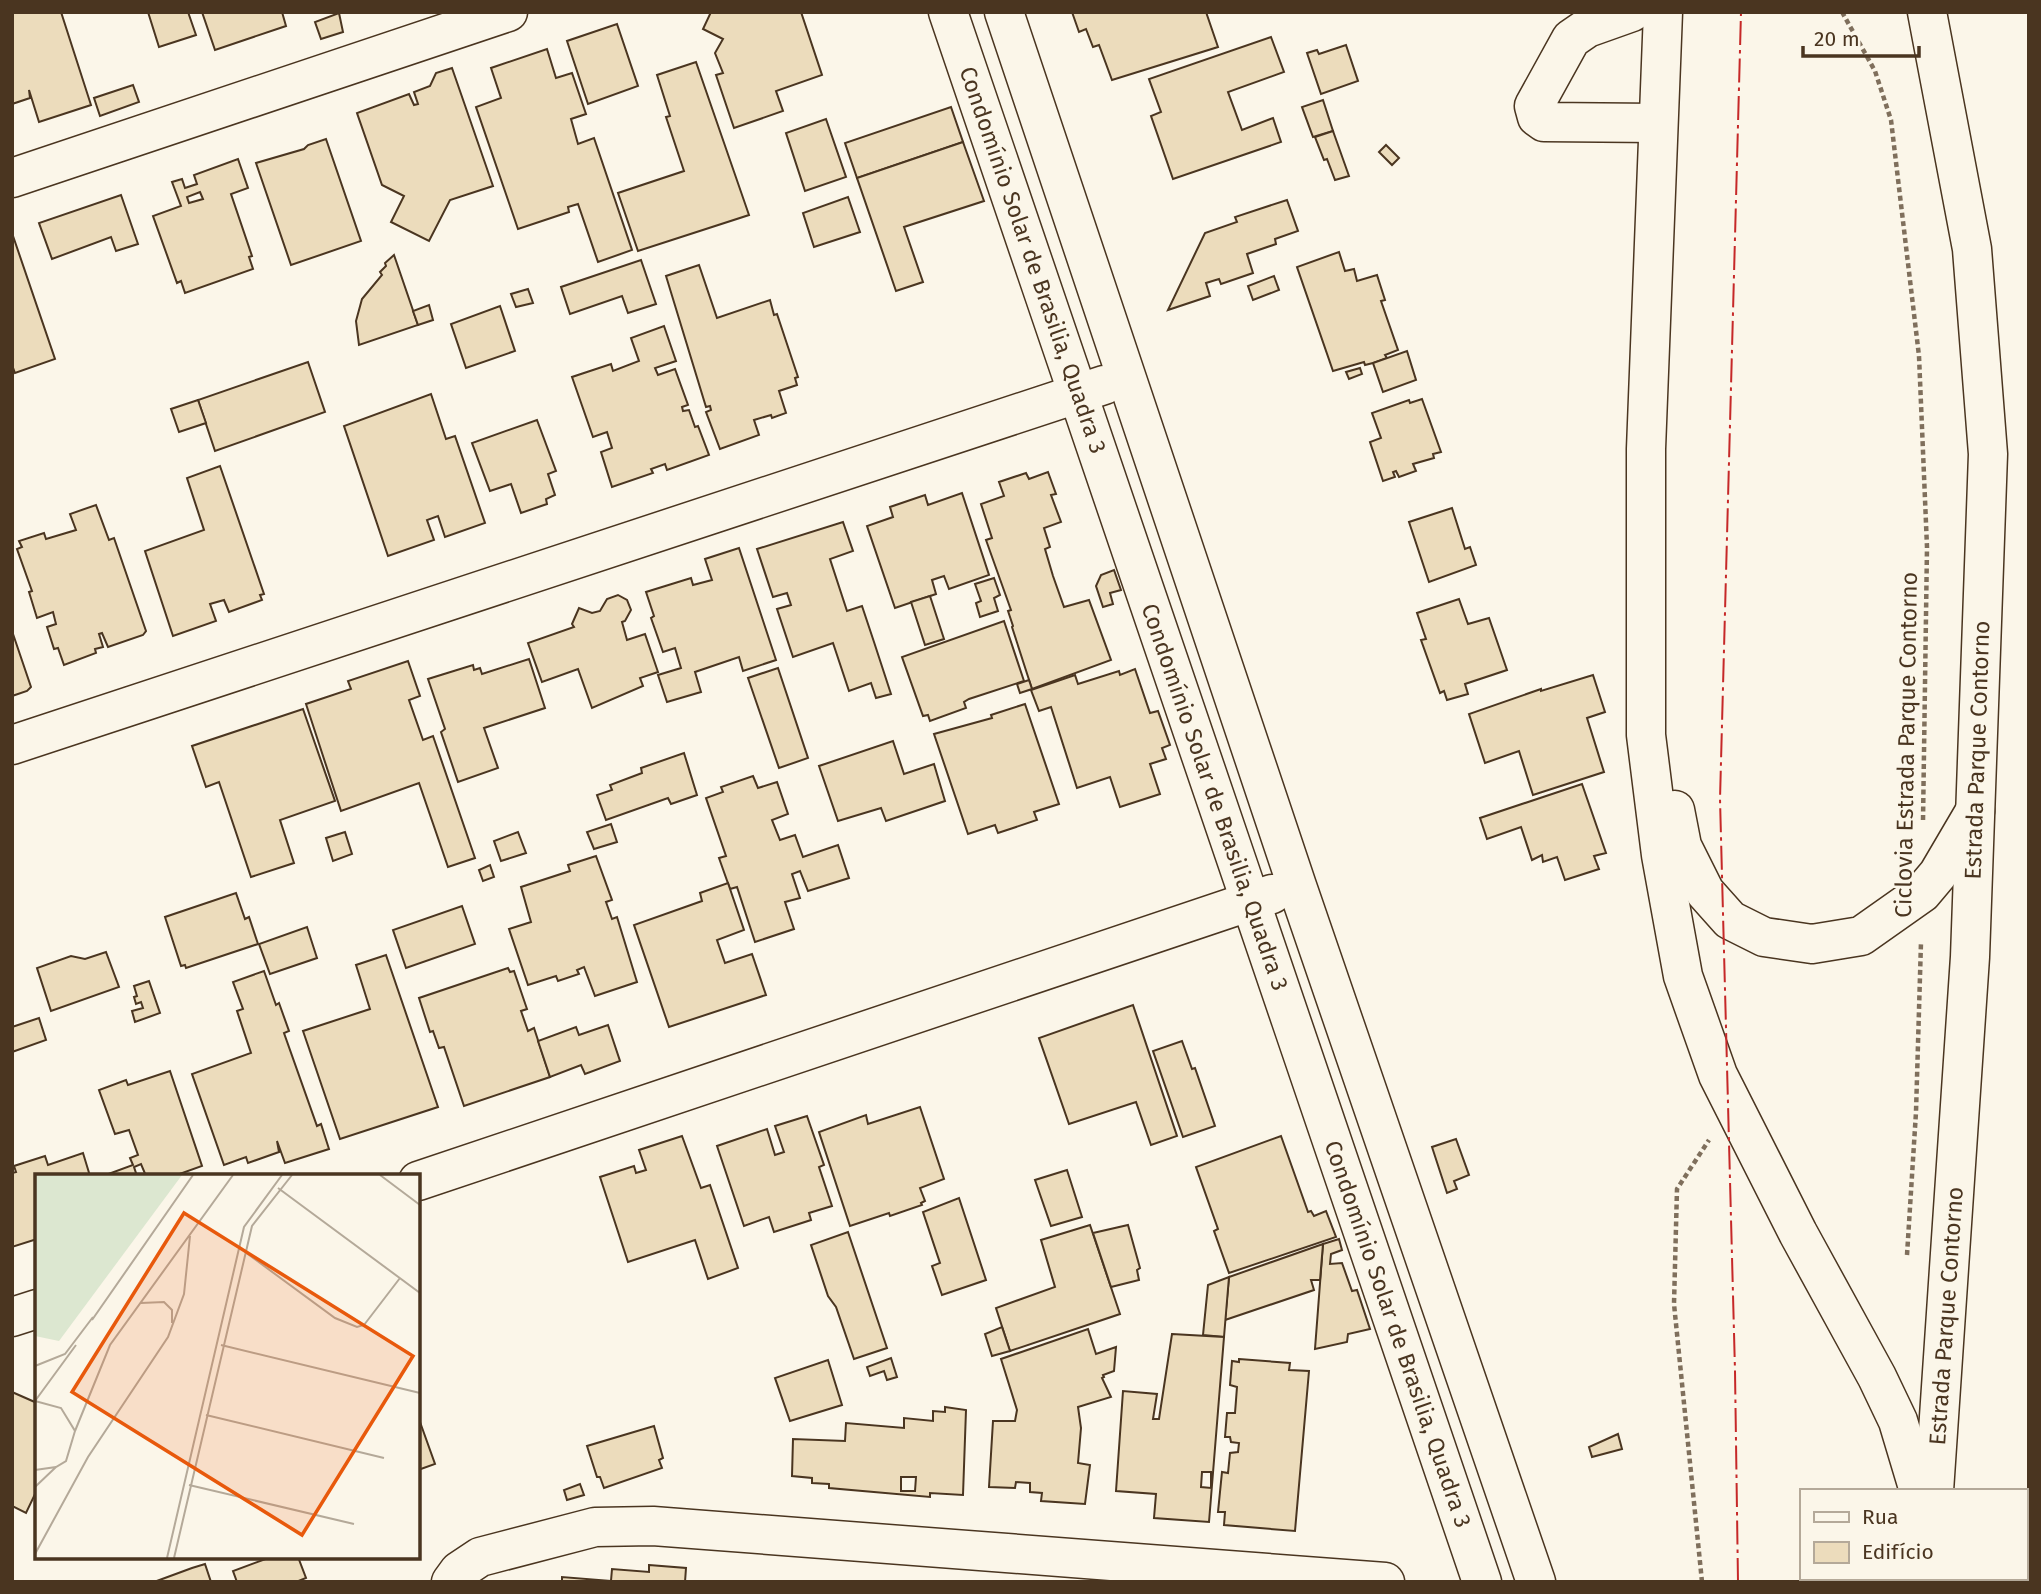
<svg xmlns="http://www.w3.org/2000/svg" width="2041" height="1594" font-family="'Fira Sans',sans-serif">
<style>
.building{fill:#ecdcbc;stroke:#4a3520;stroke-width:2;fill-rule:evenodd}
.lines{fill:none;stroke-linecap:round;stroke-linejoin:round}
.minor-casing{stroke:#4a3520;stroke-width:41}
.major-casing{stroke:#4a3520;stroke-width:41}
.path{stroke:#7f6f5c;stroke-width:4.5;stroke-dasharray:5 3.5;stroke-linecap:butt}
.minor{stroke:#fbf6e9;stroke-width:38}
.major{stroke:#fbf6e9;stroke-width:38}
.power{stroke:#c62828;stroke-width:2;stroke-dasharray:24 5 3.5 5;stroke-linecap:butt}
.labels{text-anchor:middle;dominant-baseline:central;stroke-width:5;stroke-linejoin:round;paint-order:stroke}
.street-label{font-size:23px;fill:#4a3520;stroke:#fbf6e9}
.inset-road{fill:none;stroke:#b4a999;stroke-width:2}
.view{fill:#e8590c;fill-opacity:0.15;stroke:#e8590c;stroke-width:3.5}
.inset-edge{fill:none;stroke:#4a3520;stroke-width:3.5}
</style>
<rect width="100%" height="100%" fill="#fbf6e9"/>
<g class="building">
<path d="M 12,12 L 61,12 L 91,105 L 39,122 L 29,90 L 30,98 L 12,104 Z"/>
<path d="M 148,12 L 188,12 L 196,35 L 159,47 Z"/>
<path d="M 202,12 L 282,12 L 286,26 L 215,50 Z"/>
<path d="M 711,12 L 801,12 L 822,75 L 776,91 L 783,111 L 734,128 L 716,75 L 723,73 L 715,53 L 723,39 L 703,29 Z"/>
<path d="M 1072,12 L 1206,12 L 1218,47 L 1112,80 L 1099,45 L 1093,47 L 1086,29 L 1079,32 Z"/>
<path d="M 339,13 L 343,32 L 321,39 L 315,22 Z"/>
<path d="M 617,24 L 638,86 L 588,104 L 567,41 Z"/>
<path d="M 1271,37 L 1284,72 L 1228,92 L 1242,130 L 1273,118 L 1281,142 L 1173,179 L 1151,116 L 1161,112 L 1149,79 Z"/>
<path d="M 1346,45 L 1358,81 L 1321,94 L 1307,53 L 1317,50 L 1319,54 Z"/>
<path d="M 547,49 L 556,78 L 572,73 L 586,114 L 571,119 L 578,144 L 594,138 L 632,250 L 598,262 L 578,204 L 568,207 L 569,212 L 518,229 L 476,107 L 501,98 L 491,68 Z"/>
<path d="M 696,62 L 749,215 L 638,251 L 618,193 L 684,171 L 666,117 L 670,116 L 657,75 Z"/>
<path d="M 452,68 L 493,186 L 450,200 L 429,241 L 391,222 L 404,196 L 382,185 L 357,113 L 409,94 L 414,105 L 418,104 L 414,92 L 430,86 L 436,73 Z"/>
<path d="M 133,85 L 139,102 L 100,116 L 94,98 Z"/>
<path d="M 1323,100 L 1333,131 L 1313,137 L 1302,107 Z"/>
<path d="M 951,107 L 963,142 L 857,178 L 845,143 Z"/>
<path d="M 826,119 L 846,177 L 805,191 L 786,133 Z"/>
<path d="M 1333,131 L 1349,176 L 1335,180 L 1327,159 L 1324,160 L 1315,137 Z"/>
<path d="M 326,139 L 361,241 L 291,265 L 256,163 L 304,149 L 308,145 Z"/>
<path d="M 963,142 L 984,201 L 904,227 L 923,282 L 896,291 L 857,178 Z"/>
<path d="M 1386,145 L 1399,158 L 1392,165 L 1379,152 Z"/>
<path d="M 238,159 L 248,188 L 231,194 L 252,256 L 249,257 L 253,269 L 185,293 L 181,281 L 177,283 L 153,216 L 181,206 L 172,182 L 182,179 L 185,188 L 197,184 L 194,175 ZM 200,192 L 203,199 L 189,203 L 187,197 Z"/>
<path d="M 121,195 L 138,244 L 116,251 L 111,237 L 52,259 L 39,223 Z"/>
<path d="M 848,197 L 860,232 L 814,247 L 803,213 Z"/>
<path d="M 1287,200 L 1298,231 L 1275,239 L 1276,244 L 1247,254 L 1253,273 L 1221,284 L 1219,279 L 1206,283 L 1210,296 L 1168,310 L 1205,233 L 1237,222 L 1235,217 Z"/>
<path d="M 12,233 L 55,359 L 15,373 L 12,365 Z"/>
<path d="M 1339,252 L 1345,271 L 1354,269 L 1357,281 L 1377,275 L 1385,300 L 1381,301 L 1398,350 L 1385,355 L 1387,358 L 1373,363 L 1365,365 L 1364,362 L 1333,371 L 1297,267 Z"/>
<path d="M 394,255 L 418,325 L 359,345 L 356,321 L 362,299 L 382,275 L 380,272 L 386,266 L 385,263 Z"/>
<path d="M 641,260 L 656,304 L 628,313 L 622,296 L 570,314 L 561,287 Z"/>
<path d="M 699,265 L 717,318 L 770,300 L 774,315 L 777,314 L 798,377 L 795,378 L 797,385 L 779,391 L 786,413 L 772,418 L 771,415 L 754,420 L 759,435 L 720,449 L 706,412 L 711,410 L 710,406 L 706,407 L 666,276 Z"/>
<path d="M 1274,276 L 1279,290 L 1253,300 L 1248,286 Z"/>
<path d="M 528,289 L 533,303 L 516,307 L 511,294 Z"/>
<path d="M 429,305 L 433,320 L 418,325 L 413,311 Z"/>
<path d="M 500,306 L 515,351 L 466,368 L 451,324 Z"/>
<path d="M 664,326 L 676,361 L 655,368 L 658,375 L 675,369 L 688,405 L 682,407 L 683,411 L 689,410 L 695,427 L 698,426 L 709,455 L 667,470 L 665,464 L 651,469 L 653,473 L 612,487 L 601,452 L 612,448 L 607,432 L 593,437 L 572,377 L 611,364 L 613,371 L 639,361 L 631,338 Z"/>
<path d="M 1407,351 L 1416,380 L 1383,392 L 1373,363 Z"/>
<path d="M 308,362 L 325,412 L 215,451 L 198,400 Z"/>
<path d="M 1360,368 L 1362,374 L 1349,379 L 1346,372 Z"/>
<path d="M 431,394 L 446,439 L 455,436 L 485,523 L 445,537 L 438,516 L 427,520 L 434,540 L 388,556 L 344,426 Z"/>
<path d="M 1422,399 L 1441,452 L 1433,454 L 1434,458 L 1413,464 L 1416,471 L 1399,477 L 1396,471 L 1393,472 L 1395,477 L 1383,481 L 1370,442 L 1381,438 L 1372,413 L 1409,400 L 1410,403 Z"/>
<path d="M 198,400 L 206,423 L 179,432 L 171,409 Z"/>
<path d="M 537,420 L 556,471 L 548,474 L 555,495 L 546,499 L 547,504 L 521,513 L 511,484 L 490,491 L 472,443 Z"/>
<path d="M 220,466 L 264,594 L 260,595 L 262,600 L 229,612 L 224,600 L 210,604 L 216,621 L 173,636 L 145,551 L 204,530 L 187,478 Z"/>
<path d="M 1048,472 L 1056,494 L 1051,495 L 1061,522 L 1044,528 L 1050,547 L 1045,549 L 1053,576 L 1064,607 L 1089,600 L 1111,660 L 1032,689 L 1012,627 L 1013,626 L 1008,611 L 1011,610 L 986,540 L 992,538 L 981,504 L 1004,496 L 999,482 L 1026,473 L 1029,479 Z"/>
<path d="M 962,493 L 989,575 L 949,589 L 944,576 L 932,580 L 936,594 L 895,608 L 867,526 L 893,517 L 890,507 L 925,495 L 928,505 Z"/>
<path d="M 96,505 L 109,540 L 114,538 L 146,631 L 143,635 L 108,647 L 102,633 L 99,634 L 103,647 L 95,649 L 96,653 L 64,665 L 58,648 L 54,649 L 47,627 L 56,624 L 53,612 L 37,618 L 29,592 L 32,591 L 17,549 L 22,547 L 19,541 L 44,533 L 46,539 L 76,530 L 70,514 Z"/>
<path d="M 1452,508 L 1465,549 L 1470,547 L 1476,565 L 1429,582 L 1409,522 Z"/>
<path d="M 843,522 L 853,551 L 830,559 L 847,611 L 862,606 L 874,642 L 891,694 L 876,698 L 871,683 L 849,691 L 833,643 L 793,657 L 777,609 L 791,605 L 787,593 L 773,597 L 757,549 Z"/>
<path d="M 739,548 L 776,660 L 743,671 L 739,657 L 695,672 L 701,692 L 667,702 L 658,675 L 681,668 L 675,648 L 663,652 L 651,618 L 654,616 L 646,592 L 691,578 L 693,585 L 712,580 L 705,559 Z"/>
<path d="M 1114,570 L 1121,590 L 1110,593 L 1113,604 L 1103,607 L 1096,586 L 1101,575 Z"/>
<path d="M 994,578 L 1000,595 L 994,598 L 998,611 L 980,617 L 976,603 L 981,601 L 975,584 Z"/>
<path d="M 618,595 L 627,600 L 631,610 L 625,621 L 622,622 L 627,640 L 645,634 L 658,672 L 640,678 L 643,686 L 592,708 L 578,669 L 542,682 L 528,643 L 574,627 L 572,624 L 579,608 L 592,613 L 600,611 L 607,599 Z"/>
<path d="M 930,596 L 944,639 L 925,645 L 911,602 Z"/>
<path d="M 1459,599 L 1468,624 L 1489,618 L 1507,670 L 1465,684 L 1468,694 L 1447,700 L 1444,691 L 1440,693 L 1421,640 L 1426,639 L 1417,613 Z"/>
<path d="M 1004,621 L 1024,681 L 969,699 L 964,702 L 966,708 L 930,721 L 928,715 L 923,716 L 902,657 Z"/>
<path d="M 12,631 L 31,687 L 27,691 L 12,696 Z"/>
<path d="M 529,659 L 545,708 L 484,728 L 498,768 L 458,782 L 441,732 L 445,729 L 428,679 L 473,665 L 474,670 L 480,668 L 482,674 Z"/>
<path d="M 408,661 L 420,696 L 409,700 L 423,740 L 433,736 L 475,858 L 448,867 L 419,783 L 341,811 L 306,704 L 351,689 L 348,681 Z"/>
<path d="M 778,668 L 808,758 L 779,768 L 748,678 Z"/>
<path d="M 1135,669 L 1150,713 L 1158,711 L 1170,745 L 1162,748 L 1166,759 L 1150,764 L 1160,794 L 1120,807 L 1110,777 L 1077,788 L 1051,707 L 1039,711 L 1031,690 L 1075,675 L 1078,684 L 1119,671 L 1120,675 Z"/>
<path d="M 1593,675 L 1605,712 L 1587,718 L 1604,772 L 1533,795 L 1519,751 L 1485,763 L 1469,714 L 1541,689 L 1541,691 Z"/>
<path d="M 1029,680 L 1032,689 L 1020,693 L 1017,684 Z"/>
<path d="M 1025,704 L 1059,804 L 1034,812 L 1037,820 L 998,833 L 995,825 L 968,834 L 934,734 L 992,718 L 991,715 Z"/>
<path d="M 303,709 L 335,801 L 280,820 L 294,863 L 251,877 L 219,782 L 206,787 L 192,746 Z"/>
<path d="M 893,741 L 904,774 L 934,764 L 945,801 L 886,821 L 881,808 L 838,821 L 819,766 Z"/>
<path d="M 684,753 L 697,795 L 671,804 L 668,798 L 606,820 L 597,795 L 612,790 L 610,785 L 642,773 L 641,768 Z"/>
<path d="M 753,776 L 758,788 L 777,782 L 788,814 L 772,820 L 780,840 L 795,835 L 803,857 L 838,845 L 849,878 L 808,891 L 800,871 L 792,874 L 800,898 L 785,902 L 794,929 L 755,942 L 737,887 L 730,889 L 719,858 L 726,856 L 706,798 L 723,792 L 721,787 Z"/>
<path d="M 1582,784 L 1606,853 L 1594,856 L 1599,869 L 1565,880 L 1557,857 L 1543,862 L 1542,855 L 1532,860 L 1521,827 L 1487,839 L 1480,818 Z"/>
<path d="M 611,824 L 617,842 L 594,849 L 587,832 Z"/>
<path d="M 345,832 L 352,854 L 333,861 L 326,838 Z"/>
<path d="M 518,832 L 526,853 L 501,861 L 494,841 Z"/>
<path d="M 596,856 L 612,900 L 606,902 L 612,919 L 617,917 L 637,982 L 595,996 L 584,967 L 577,970 L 579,974 L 558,981 L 556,976 L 528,985 L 509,929 L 531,922 L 521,887 L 570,871 L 568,865 Z"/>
<path d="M 490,865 L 494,877 L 483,881 L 479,870 Z"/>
<path d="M 728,883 L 744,930 L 717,940 L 725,963 L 752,954 L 766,995 L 669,1027 L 634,925 L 702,901 L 700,893 Z"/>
<path d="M 236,893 L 245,919 L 249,917 L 258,944 L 186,968 L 185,965 L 181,966 L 165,917 Z"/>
<path d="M 462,906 L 475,944 L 406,968 L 393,930 Z"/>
<path d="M 307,927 L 317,958 L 270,974 L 259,944 Z"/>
<path d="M 106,952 L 119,987 L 51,1011 L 37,968 L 71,956 L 85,959 Z"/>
<path d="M 386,955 L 438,1107 L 340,1139 L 303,1031 L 370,1009 L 356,965 Z"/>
<path d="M 508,968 L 510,972 L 514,971 L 527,1009 L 521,1011 L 528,1031 L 534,1028 L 550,1077 L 464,1106 L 444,1047 L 439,1048 L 433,1031 L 430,1032 L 419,998 Z"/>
<path d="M 264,971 L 276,1005 L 279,1003 L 289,1031 L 284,1033 L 317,1126 L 321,1124 L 329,1149 L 285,1163 L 277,1141 L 279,1152 L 248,1163 L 246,1157 L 224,1165 L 192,1074 L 251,1053 L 237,1011 L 243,1009 L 233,982 Z"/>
<path d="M 149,981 L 160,1013 L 135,1022 L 132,1011 L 143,1008 L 141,1002 L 136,1004 L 134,997 L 137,996 L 134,986 Z"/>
<path d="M 1133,1005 L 1177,1136 L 1151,1145 L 1136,1102 L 1069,1124 L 1039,1038 Z"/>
<path d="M 39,1018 L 46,1040 L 12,1052 L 12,1027 Z"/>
<path d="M 608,1025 L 620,1061 L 585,1074 L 581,1065 L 550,1077 L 538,1041 L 576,1027 L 579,1035 Z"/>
<path d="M 1182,1041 L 1192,1069 L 1195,1068 L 1215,1126 L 1183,1137 L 1153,1051 Z"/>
<path d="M 170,1071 L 202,1166 L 174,1176 L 146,1176 L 141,1164 L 134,1167 L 137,1176 L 103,1176 L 133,1165 L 130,1158 L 138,1155 L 129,1130 L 115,1134 L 99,1090 L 126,1080 L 128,1085 Z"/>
<path d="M 920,1107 L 944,1179 L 920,1188 L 925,1201 L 921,1203 L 922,1205 L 890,1216 L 889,1213 L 850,1226 L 819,1132 L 866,1115 L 868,1124 Z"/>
<path d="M 807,1116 L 824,1165 L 819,1167 L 832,1206 L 809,1213 L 811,1220 L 774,1232 L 769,1217 L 744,1226 L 717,1146 L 767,1129 L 775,1155 L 784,1152 L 775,1126 Z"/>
<path d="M 682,1136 L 701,1188 L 710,1185 L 738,1268 L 708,1279 L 695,1240 L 628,1262 L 600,1177 L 634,1166 L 636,1173 L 646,1170 L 639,1150 Z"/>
<path d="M 1281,1136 L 1308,1212 L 1311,1211 L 1314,1216 L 1326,1211 L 1336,1237 L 1229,1273 L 1214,1231 L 1218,1229 L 1196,1167 Z"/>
<path d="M 1456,1139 L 1469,1175 L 1454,1181 L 1457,1189 L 1447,1193 L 1432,1147 Z"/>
<path d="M 83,1153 L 90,1176 L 37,1176 L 37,1239 L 12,1247 L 12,1173 L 16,1172 L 14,1166 L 45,1156 L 48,1165 Z"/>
<path d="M 1067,1170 L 1082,1217 L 1051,1226 L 1035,1180 Z"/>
<path d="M 959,1198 L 986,1280 L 942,1295 L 932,1266 L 940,1263 L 923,1212 Z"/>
<path d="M 1090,1225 L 1120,1314 L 1010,1351 L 996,1308 L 1055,1287 L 1041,1240 Z"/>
<path d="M 1128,1225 L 1140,1268 L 1137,1270 L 1139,1280 L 1111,1287 L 1093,1233 Z"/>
<path d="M 848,1232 L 887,1348 L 854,1359 L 836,1307 L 828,1296 L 811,1245 Z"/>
<path d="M 1339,1239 L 1342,1250 L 1331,1254 L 1330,1264 L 1342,1263 L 1352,1291 L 1357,1290 L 1370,1329 L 1348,1334 L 1347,1342 L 1315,1349 L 1323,1244 Z"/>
<path d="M 1323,1244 L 1320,1280 L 1311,1280 L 1314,1290 L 1225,1320 L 1229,1277 Z"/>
<path d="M 1229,1277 L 1224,1337 L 1203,1335 L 1208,1285 Z"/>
<path d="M 1002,1327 L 1010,1351 L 992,1356 L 985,1334 Z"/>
<path d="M 1088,1329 L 1096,1354 L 1116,1347 L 1114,1371 L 1103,1375 L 1104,1377 L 1102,1378 L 1111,1397 L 1078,1407 L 1081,1428 L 1078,1463 L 1090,1465 L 1085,1504 L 1041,1501 L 1042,1493 L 1030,1492 L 1030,1483 L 1016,1482 L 1015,1488 L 989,1487 L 993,1421 L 1015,1421 L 1017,1410 L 1001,1359 Z"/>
<path d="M 1172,1334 L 1224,1337 L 1209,1522 L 1154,1518 L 1156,1494 L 1116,1491 L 1123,1391 L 1157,1394 L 1153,1419 L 1159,1419 ZM 1202,1472 L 1211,1472 L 1211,1488 L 1201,1487 Z"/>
<path d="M 891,1358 L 897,1377 L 887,1380 L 884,1371 L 870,1376 L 867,1367 Z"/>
<path d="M 1239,1359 L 1290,1363 L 1289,1370 L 1309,1371 L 1295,1531 L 1224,1525 L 1225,1512 L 1218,1512 L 1222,1472 L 1228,1473 L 1230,1453 L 1238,1452 L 1239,1443 L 1231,1442 L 1230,1437 L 1225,1437 L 1227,1413 L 1235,1413 L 1237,1387 L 1230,1385 L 1232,1361 L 1239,1362 Z"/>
<path d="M 828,1360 L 842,1405 L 790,1421 L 775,1378 Z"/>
<path d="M 12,1392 L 37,1403 L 37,1490 L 26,1513 L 12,1506 Z"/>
<path d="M 945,1407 L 966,1410 L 963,1495 L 930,1493 L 930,1497 L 829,1488 L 829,1484 L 812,1483 L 812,1478 L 792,1476 L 793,1439 L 845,1441 L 846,1423 L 904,1428 L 904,1418 L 933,1421 L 933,1411 L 945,1412 ZM 901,1477 L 916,1477 L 915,1491 L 901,1491 Z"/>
<path d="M 420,1422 L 435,1464 L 418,1470 L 418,1423 Z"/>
<path d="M 654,1426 L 663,1458 L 659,1460 L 662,1468 L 604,1488 L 600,1477 L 597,1477 L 587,1446 Z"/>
<path d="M 1618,1434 L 1622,1449 L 1592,1457 L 1589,1447 Z"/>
<path d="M 580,1484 L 584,1495 L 567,1500 L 564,1490 Z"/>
<path d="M 271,1557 L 298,1557 L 306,1578 L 296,1582 L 237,1582 L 233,1571 Z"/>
<path d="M 205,1564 L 211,1582 L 154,1582 L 192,1568 Z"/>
<path d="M 649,1565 L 686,1568 L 685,1582 L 562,1582 L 562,1577 L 611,1581 L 612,1569 L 649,1572 Z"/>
</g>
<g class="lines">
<g class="minor-casing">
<g id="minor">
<path d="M 948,12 L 1482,1582"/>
<path d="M 1004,12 L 1297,886 L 1536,1582"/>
<path d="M 1632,12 L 1587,28 L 1571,39 L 1534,106 L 1537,117 L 1544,122 L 1658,123"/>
<path d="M 1663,12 L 1646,449 L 1646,735 L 1661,855 L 1683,976 L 1718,1075 L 1798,1233 L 1877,1377 L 1898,1421 L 1919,1491"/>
<path d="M 12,178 L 508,12"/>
<path d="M 12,745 L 1104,385"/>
<path d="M 1675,810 L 1682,846 L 1705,892 L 1730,920 L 1764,937 L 1812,944 L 1861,936 L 1922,893 L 1938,874 L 1975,811"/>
<path d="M 418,1181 L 1272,894"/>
<path d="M 12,1317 L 37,1309"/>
<path d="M 451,1582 L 459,1571 L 480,1557 L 595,1527 L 653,1526 L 1385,1582"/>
</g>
</g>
<g class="major-casing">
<g id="major">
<path d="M 1927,12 L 1972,249 L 1988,454 L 1970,957 L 1934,1491"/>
<path d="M 1926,1582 L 1926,1578"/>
</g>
</g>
<g class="path">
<path d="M 1842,12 L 1875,71 L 1891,120 L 1919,356 L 1927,547 L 1923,821"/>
<path d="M 1907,1255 L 1916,1112 L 1921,942"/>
<path d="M 1702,1582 L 1674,1304 L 1677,1189 L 1709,1140"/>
<path d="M 1883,1582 L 1883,1578"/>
</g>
<use href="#minor" class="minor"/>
<use href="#major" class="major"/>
<path class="power" d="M 1738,1582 L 1735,1371 L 1720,799 L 1741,12"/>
</g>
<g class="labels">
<g class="street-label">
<text transform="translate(1033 260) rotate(71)">Condomínio Solar de Brasilia, Quadra 3</text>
<text transform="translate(1906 745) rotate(-89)">Ciclovia Estrada Parque Contorno</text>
<text transform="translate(1977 750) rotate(-88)">Estrada Parque Contorno</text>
<text transform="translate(1215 797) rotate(71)">Condomínio Solar de Brasilia, Quadra 3</text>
<text transform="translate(1946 1316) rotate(-86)">Estrada Parque Contorno</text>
<text transform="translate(1398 1334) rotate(71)">Condomínio Solar de Brasilia, Quadra 3</text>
</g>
</g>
<g transform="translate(35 1174)">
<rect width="385" height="385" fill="#fbf6e9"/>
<path d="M 0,1 L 147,1 L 24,167 L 0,162 Z" fill="#dce7d0"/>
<path class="inset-road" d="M 345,1 L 385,31M 243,14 L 385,119M 210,78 L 300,144 L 322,153 L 329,151 L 365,104M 106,129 L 129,128 L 137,136 L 137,149M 57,146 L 158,1M 186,171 L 385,219M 0,192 L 30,180 L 58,143M 0,227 L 41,171M 0,227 L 26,234 L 40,257 L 31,287 L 21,293 L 0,296M 171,241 L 349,284M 40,257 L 75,171 L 198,1M 154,311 L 319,350M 0,313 L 21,293M 0,380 L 53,283 L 133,163 L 149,120 L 155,62M 132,384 L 209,53 L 247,1M 139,384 L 217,52 L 257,1"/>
<path class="view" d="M 149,39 L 378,182 L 267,361 L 37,218 Z"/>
<rect width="385" height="385" class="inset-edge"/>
</g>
<rect width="2041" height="1594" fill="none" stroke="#4a3520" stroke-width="28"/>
<rect x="1800" y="1489" width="228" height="91" fill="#fbf6e9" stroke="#b4a999" stroke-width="2"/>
<rect x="1814" y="1512" width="35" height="10" fill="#fbf6e9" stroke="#b4a999" stroke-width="2"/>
<text x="1862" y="1524" font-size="21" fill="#4a3520">Rua</text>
<rect x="1814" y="1542" width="35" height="21" fill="#ecdcbc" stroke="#b4a999" stroke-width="2"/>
<text x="1862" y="1559" font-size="21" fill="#4a3520">Edifício</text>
<path d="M1803 46v10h116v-10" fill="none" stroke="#4a3520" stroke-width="3.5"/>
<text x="1814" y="46" font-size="21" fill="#4a3520" stroke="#fbf6e9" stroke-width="5" paint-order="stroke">20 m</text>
</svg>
